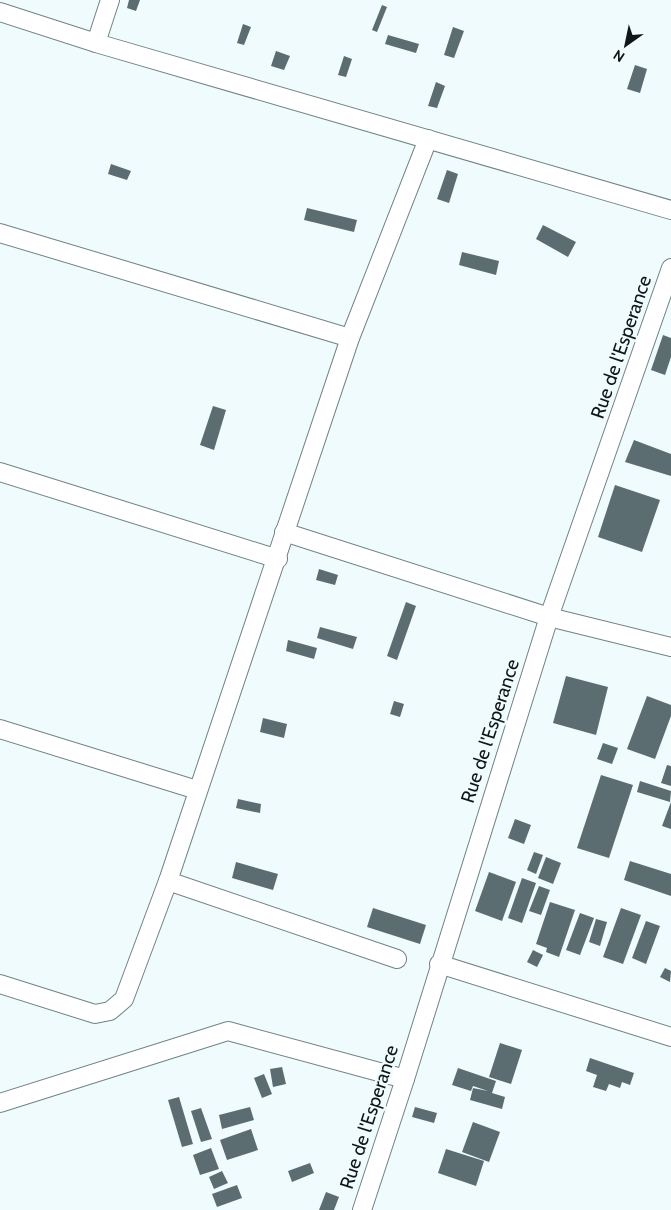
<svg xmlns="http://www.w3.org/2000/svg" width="671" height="1210" font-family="Cabin,sans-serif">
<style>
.building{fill:#5c6d71}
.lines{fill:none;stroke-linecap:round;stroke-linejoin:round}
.street-casing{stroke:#718387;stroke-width:20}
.street{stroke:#fff;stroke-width:18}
.labels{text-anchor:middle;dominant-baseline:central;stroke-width:5;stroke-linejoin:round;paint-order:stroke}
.street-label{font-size:19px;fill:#101618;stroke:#f0fbfe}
</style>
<rect width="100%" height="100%" fill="#f0fbfe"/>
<g class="building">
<path d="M 129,0 L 140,0 L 136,11 L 127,8 Z"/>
<path d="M 382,5 L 387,7 L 377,32 L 372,30 Z"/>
<path d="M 243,24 L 251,27 L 244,45 L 237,43 Z"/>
<path d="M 453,27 L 464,31 L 454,58 L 444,55 Z"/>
<path d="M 388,35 L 419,44 L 416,53 L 385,44 Z"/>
<path d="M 276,51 L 290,56 L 284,70 L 271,66 Z"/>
<path d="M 344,56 L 352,59 L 346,77 L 338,75 Z"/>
<path d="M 635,65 L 647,69 L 640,93 L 627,89 Z"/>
<path d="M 436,82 L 445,86 L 437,108 L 428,106 Z"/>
<path d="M 111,164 L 131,171 L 127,180 L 108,174 Z"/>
<path d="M 447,170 L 458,174 L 449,203 L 437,199 Z"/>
<path d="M 307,208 L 357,220 L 354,232 L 304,220 Z"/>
<path d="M 543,225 L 576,242 L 568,257 L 536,239 Z"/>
<path d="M 462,252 L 499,261 L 496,275 L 459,265 Z"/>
<path d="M 663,335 L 671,338 L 671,357 L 665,375 L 651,370 Z"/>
<path d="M 213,406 L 226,410 L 214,450 L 200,445 Z"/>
<path d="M 634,440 L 671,454 L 671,476 L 625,462 Z"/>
<path d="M 615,485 L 660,500 L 642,552 L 598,537 Z"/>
<path d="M 319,569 L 338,575 L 335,585 L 316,580 Z"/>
<path d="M 406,602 L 416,606 L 397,660 L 387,656 Z"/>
<path d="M 320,627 L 357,637 L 353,649 L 317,638 Z"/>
<path d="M 288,640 L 317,648 L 314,659 L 286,651 Z"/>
<path d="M 566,676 L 608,687 L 596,735 L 553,723 Z"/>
<path d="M 647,696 L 671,705 L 671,716 L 655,759 L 627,749 Z"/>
<path d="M 394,701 L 404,704 L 400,717 L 390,714 Z"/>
<path d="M 263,718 L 287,724 L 284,738 L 260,732 Z"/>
<path d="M 603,743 L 618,748 L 612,764 L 597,759 Z"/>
<path d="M 667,765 L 671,766 L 671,786 L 661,783 Z"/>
<path d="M 601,775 L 633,785 L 609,858 L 577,848 Z"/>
<path d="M 640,781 L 671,791 L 670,802 L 637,792 Z"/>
<path d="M 238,799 L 261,804 L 260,813 L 236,808 Z"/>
<path d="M 671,802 L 671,829 L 662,826 Z"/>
<path d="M 515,819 L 531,825 L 524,844 L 508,838 Z"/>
<path d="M 534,852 L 543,855 L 536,874 L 527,870 Z"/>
<path d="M 546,857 L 561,863 L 553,884 L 538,878 Z"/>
<path d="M 630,861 L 671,874 L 671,896 L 624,880 Z"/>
<path d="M 236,862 L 278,874 L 273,890 L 232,878 Z"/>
<path d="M 489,872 L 516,882 L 502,921 L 475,911 Z"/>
<path d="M 522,878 L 536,883 L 522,923 L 508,918 Z"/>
<path d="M 539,886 L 550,890 L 541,915 L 529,911 Z"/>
<path d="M 550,902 L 575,910 L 559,957 L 546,952 L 547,948 L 536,944 Z"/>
<path d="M 373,908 L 426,925 L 420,944 L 367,927 Z"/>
<path d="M 621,908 L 641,915 L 623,964 L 603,957 Z"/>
<path d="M 580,913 L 594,918 L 580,955 L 566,950 Z"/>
<path d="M 596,919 L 607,922 L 600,946 L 589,942 Z"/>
<path d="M 646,921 L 660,926 L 646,964 L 632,958 Z"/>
<path d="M 533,950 L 543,955 L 537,967 L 527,962 Z"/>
<path d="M 665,968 L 671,971 L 670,982 L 660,977 Z"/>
<path d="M 500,1043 L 522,1050 L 511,1084 L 489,1077 Z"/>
<path d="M 590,1058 L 634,1073 L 630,1085 L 622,1082 L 620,1088 L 609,1084 L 606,1091 L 593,1087 L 597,1075 L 586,1071 Z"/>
<path d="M 282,1067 L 286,1084 L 273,1087 L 270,1069 Z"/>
<path d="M 458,1068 L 496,1081 L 492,1093 L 505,1097 L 502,1109 L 470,1100 L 473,1088 L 488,1091 L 473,1086 L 471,1091 L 452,1085 Z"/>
<path d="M 264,1074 L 272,1094 L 262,1098 L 254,1078 Z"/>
<path d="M 179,1097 L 193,1144 L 182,1147 L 168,1100 Z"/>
<path d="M 250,1107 L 254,1120 L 222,1129 L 219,1115 Z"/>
<path d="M 415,1107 L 437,1113 L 434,1123 L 412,1117 Z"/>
<path d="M 201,1108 L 212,1139 L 201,1142 L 191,1111 Z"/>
<path d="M 473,1122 L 500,1132 L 489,1162 L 462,1152 Z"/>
<path d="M 251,1129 L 258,1150 L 227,1160 L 220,1140 Z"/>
<path d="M 211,1148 L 219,1169 L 200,1175 L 193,1155 Z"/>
<path d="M 446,1149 L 484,1161 L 476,1186 L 438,1173 Z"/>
<path d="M 310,1163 L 314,1173 L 292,1182 L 288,1171 Z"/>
<path d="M 222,1171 L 228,1183 L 214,1189 L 209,1177 Z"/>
<path d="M 237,1185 L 242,1198 L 217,1207 L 212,1194 Z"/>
<path d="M 326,1192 L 339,1197 L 334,1210 L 319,1210 Z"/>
</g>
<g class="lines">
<g class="street-casing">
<g id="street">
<path d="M 0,12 L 96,43 L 671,210"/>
<path d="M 96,43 L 110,0"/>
<path d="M 0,233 L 350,338"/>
<path d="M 0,472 L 278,559"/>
<path d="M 284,532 L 549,617 L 671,647"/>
<path d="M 0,729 L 197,790"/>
<path d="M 168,881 L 397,959"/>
<path d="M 439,964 L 671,1037"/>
<path d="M 0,984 L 95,1014 L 110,1011 L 124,999 L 168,881 L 350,338 L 428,139"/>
<path d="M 0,1103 L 228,1031 L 405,1079"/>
<path d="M 362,1210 L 405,1079 L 549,617 L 671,268"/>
</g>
</g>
<use href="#street" class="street"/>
</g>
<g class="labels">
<g class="street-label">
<text transform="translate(621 347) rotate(-71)">Rue de l'Esperance</text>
<text transform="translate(490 731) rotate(-72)">Rue de l'Esperance</text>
<text transform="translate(369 1117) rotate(-72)">Rue de l'Esperance</text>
</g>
</g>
<g transform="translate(626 45) rotate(213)" stroke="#f0fbfe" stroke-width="4" paint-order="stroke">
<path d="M0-4L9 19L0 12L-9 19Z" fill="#101618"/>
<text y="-8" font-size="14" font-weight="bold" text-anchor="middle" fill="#101618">N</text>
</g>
</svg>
